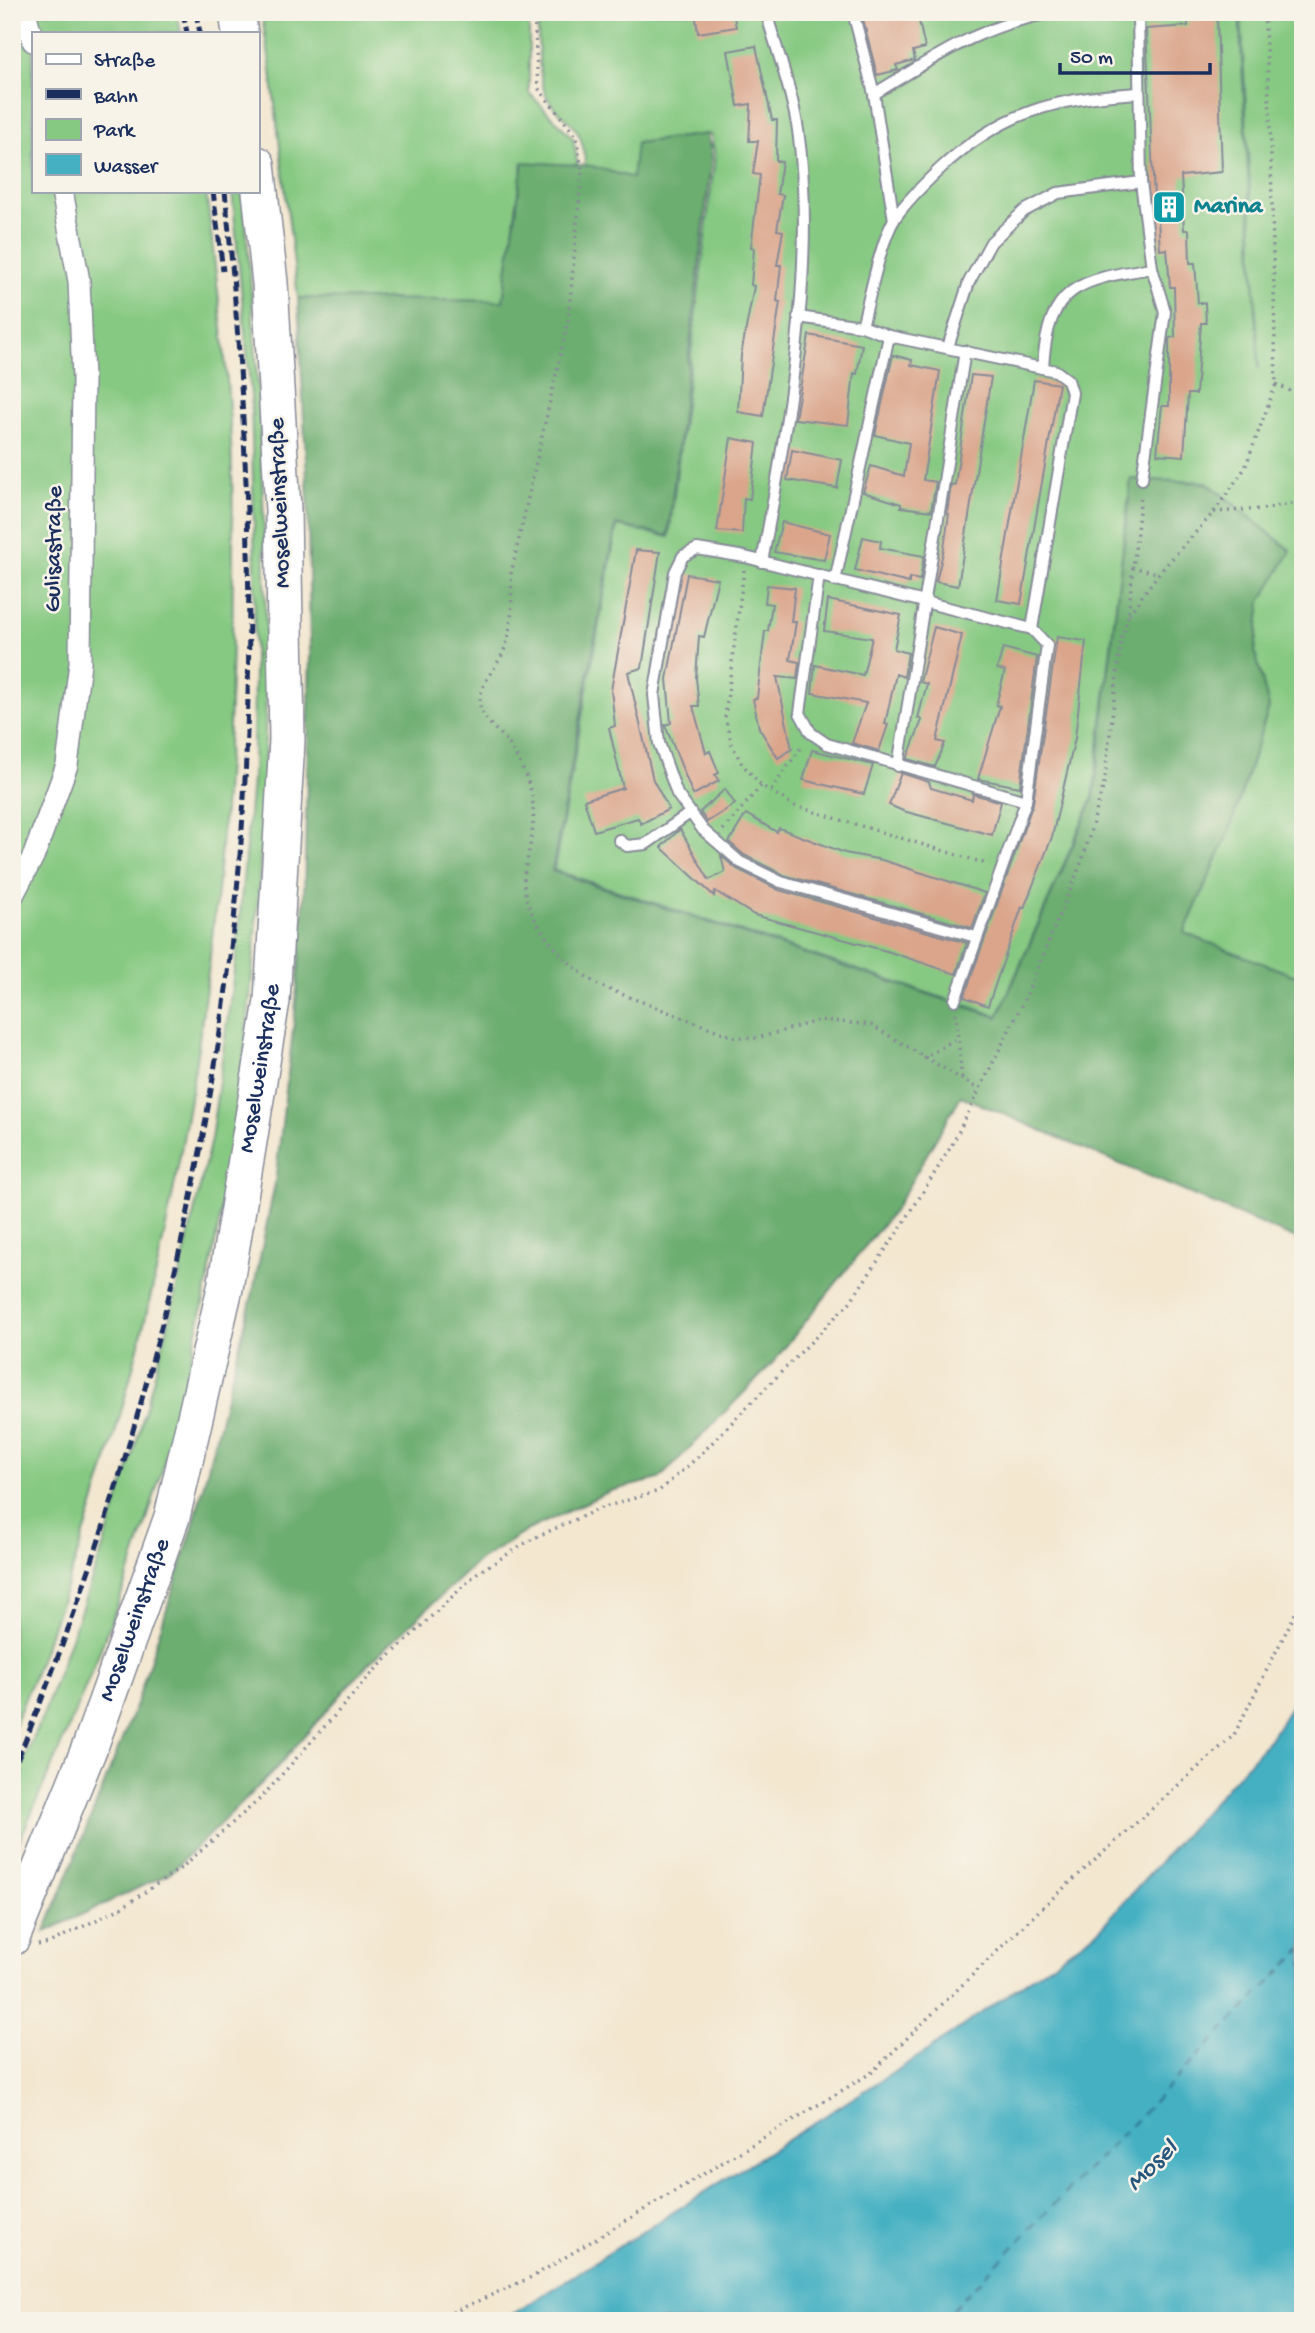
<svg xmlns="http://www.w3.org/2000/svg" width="1315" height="2333" font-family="'Gochi Hand',sans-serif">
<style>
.green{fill:#86c982;stroke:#507c70;stroke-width:2}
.forest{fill:#6cad70;stroke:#446e67;stroke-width:2}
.water{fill:#44b0c2;stroke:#307090;stroke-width:2}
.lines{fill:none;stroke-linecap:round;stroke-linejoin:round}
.ferry{stroke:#27567c;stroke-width:2;stroke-dasharray:9 7;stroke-linecap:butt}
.building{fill:#daa58b}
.service-casing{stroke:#878b97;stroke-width:14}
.minor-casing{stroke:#878b97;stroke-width:24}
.primary-casing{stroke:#878b97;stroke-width:38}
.path{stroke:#878b97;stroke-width:3.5;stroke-dasharray:2 5;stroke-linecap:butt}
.service{stroke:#fff;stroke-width:10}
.minor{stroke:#fff;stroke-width:21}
.primary{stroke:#fff;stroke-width:35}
.rail{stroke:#1b2f5e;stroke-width:5;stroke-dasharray:10 5;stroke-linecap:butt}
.labels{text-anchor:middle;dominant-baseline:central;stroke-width:5;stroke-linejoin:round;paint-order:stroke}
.culture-label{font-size:24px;font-weight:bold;fill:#0d838f;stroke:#f7f3e8;text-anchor:start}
.street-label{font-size:24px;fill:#1b2f5e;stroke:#f7f3e8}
.water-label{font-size:26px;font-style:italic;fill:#27567c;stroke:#f7f3e8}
</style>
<rect width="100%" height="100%" fill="#f7f3e8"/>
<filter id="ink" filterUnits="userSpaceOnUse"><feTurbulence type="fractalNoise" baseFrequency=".0143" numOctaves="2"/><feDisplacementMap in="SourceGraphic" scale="14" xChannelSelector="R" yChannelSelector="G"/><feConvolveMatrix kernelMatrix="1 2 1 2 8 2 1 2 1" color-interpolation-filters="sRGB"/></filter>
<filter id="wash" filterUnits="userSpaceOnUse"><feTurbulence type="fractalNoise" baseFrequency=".00686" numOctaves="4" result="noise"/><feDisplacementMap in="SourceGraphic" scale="28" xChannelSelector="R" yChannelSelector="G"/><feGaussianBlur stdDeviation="1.57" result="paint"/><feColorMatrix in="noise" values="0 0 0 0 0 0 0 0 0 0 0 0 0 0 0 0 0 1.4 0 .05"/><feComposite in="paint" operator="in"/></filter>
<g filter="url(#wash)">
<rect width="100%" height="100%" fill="#f3e7d0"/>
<g class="green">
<path d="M 12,12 L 177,12 L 181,33 L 33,33 L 33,191 L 206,191 C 217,284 230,379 232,474 C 242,905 176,1330 12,1731 Z"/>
<path d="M 261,12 L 529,12 L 529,93 L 573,138 L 578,165 L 523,163 L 503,301 L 298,298 L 270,63 Z"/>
<path d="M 537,12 L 1239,12 L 1259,369 L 1241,12 L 1303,12 L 1303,979 L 1184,933 L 1229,832 L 1269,707 L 1255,652 L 1261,601 L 1291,551 L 1207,482 L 1131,479 L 1093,797 L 998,1016 L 554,870 L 617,526 L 669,537 L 715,155 L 711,135 L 707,134 L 636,143 L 633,178 L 585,165 C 584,114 554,121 544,90 C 537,67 539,36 537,12 Z"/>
<path d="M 232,191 L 243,191 C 282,616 281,1052 163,1466 C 125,1601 69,1729 12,1857 L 12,1787 L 44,1713 L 101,1554 L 132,1458 L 168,1326 L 211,1139 L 236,958 L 253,769 L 255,571 L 251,396 Z"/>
</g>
<path class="forest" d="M 707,134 L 712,155 L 668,536 L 616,525 L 552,871 L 998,1017 L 1094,797 L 1131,479 L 1207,483 L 1291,551 L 1261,601 L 1255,652 L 1269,707 L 1229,832 L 1184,933 L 1303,979 L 1303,1242 L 961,1096 L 895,1209 L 770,1366 L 659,1479 L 610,1491 L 528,1530 L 477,1562 L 368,1664 L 272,1773 L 170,1873 L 45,1932 L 137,1702 L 192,1530 L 253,1292 L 275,1183 L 295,1013 L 304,901 L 310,653 L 308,501 L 298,298 L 503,301 L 523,162 L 592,166 L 632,178 L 636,143 Z"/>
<path class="water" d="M 1303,1687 L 1303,2321 L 502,2321 L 924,2053 L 1097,1932 L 1270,1739 Z"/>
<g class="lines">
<path class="ferry" d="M 941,2321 L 1303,1948"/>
</g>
<g id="blocks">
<g class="building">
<path d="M 695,12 L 733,12 L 736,27 L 698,33 Z"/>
<path d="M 891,12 L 917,12 L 925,48 L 913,51 L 915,60 L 896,65 L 898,70 L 877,75 L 863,19 Z"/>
<path d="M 1217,18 L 1222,172 L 1181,176 L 1184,230 L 1189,230 L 1190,263 L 1195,263 L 1198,303 L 1205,303 L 1206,323 L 1201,323 L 1196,394 L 1188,394 L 1184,456 L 1157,454 L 1162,406 L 1169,406 L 1169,338 L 1175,337 L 1174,287 L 1170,287 L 1167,249 L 1160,250 L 1158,219 L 1155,219 L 1146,29 L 1188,26 L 1188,20 Z"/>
<path d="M 756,46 L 772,120 L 777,120 L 776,161 L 782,162 L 777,194 L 783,195 L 777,230 L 783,231 L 777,265 L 781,265 L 777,301 L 780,302 L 763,416 L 738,412 L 741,355 L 754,286 L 751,285 L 754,248 L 751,247 L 760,175 L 753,174 L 758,141 L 749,141 L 751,104 L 738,106 L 728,51 Z"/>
<path d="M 809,335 L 862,345 L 857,374 L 854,373 L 848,425 L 795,419 Z"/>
<path d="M 893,355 L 912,360 L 911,365 L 940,371 L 923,480 L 936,482 L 931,511 L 901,507 L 901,504 L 863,492 L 871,466 L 904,476 L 909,443 L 875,435 Z"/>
<path d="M 971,375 L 991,377 L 958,586 L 936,582 L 944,548 L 949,514 L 947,513 L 951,484 L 955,485 Z"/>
<path d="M 1034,380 L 1059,384 L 1021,604 L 997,600 Z"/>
<path d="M 731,438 L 757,443 L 750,499 L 744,498 L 742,533 L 717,531 Z"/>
<path d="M 792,450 L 842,460 L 837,488 L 787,480 Z"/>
<path d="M 782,522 L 830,534 L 824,560 L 774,552 Z"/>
<path d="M 863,537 L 881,541 L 880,548 L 924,556 L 920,580 L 909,578 L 909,583 L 855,570 Z"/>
<path d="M 636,550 L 660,552 L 642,668 L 628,672 L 653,780 L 669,809 L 641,824 L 638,818 L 594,831 L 584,800 L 623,788 L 609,728 L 615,726 L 611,690 Z"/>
<path d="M 687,574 L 718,579 L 704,637 L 699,636 L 696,678 L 699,706 L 693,706 L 706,753 L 710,751 L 719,773 L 715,775 L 719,781 L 693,795 L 665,725 L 671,723 L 667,679 Z"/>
<path d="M 767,585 L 795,588 L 791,622 L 796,622 L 790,660 L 799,662 L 797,679 L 777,677 L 792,749 L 778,758 L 759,728 L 753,699 L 757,698 L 765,631 L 768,631 L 772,604 L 765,603 Z"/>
<path d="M 828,600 L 901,615 L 894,649 L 908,653 L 904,677 L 896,674 L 885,724 L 888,725 L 879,751 L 852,743 L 866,703 L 812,693 L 815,665 L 863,675 L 872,638 L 824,631 Z"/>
<path d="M 934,627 L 962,635 L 937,741 L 945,743 L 935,767 L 907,759 L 922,720 L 918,718 L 927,684 L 920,682 Z"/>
<path d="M 1057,637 L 1086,641 L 1075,738 L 1052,837 L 1024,908 L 1022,907 L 988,1006 L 964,997 L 1033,803 Z"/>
<path d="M 1003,648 L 1037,657 L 1020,787 L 978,779 L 1000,706 L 996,705 L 1005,671 L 997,669 Z"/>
<path d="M 812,750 L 873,765 L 864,794 L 803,780 Z"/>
<path d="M 901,773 L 929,782 L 931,788 L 972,800 L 973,794 L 1001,802 L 992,835 L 903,811 L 889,805 Z"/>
<path d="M 725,789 L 735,804 L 707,822 L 700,812 Z"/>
<path d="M 746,814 L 777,832 L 779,828 L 845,853 L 882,860 L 985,893 L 972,928 L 784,875 L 744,855 L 729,842 Z"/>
<path d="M 680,829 L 709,880 L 725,872 L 721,856 L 737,869 L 779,890 L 967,943 L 956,974 L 890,952 L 754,915 L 715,891 L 714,896 L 661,847 Z"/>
</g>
</g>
</g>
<g filter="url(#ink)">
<use href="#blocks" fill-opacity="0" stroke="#878b97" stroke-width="2"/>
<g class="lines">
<g class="service-casing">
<g id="service">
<path d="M 853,12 L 874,94 L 894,220"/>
<path d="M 1138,12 L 1141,182 L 1152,268 L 1165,312 L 1142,479"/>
<path d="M 874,94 C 937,56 980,25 1055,12"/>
<path d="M 798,317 L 862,326 L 889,336 L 1056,371 L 1068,380 L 1072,393 L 1032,629 L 1047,645 L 1026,801 L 955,1000"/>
<path d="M 862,326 C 870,298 880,242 895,218 C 907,200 926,182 942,167 C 1003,111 1057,98 1138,93"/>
<path d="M 948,347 L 969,282 L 991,242 L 1024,211 L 1058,193 L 1141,182"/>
<path d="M 1043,367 C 1048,285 1079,280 1152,268"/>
<path d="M 762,562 C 787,430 817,263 798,130 C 792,91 777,51 766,12"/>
<path d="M 819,575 L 800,713 L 811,733 L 827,744 L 1026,801"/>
<path d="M 835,581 L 889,336"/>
<path d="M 898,766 L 965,351"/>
<path d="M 619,840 L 627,846 L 646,844 L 690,813"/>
<path d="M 976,937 L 781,882 L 740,862 L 703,830 L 677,794 L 659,743 L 654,695 L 675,572 L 683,556 L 697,549 L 745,557 L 1032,629"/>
</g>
</g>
<g class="minor-casing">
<g id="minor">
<path d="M 25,12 L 33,41"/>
<path d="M 12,897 L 34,855 L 67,765 L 80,663 L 83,379 L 79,281 L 62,191"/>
</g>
</g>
<g class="primary-casing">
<g id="primary">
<path d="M 237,12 L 240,33"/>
<path id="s1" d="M 12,1938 L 91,1744 L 172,1517 L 225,1288 L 272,1001 L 287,740 L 283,510 L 270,283 L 257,164"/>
</g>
</g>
<g class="path">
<path d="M 534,12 L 538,88 L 576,136 L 582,171 L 568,321 L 511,574 C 512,599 513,624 505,648 C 498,667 481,680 480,701 C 479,719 500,731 509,744 C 516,756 524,769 528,782 C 539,813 531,840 525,871 C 516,913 566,966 600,986 L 734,1037 L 758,1038 L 820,1020 L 871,1025 L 977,1088"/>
<path d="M 1276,384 L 1303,397"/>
<path d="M 1214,512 L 1263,509 L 1303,502"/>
<path d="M 1132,567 L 1157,573"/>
<path d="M 744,570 L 725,716 L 731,743 L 742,764 L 762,786 L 795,806 L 987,864"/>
<path d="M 1129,614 L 1159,573 L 1214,512 L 1245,468 L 1276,384 L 1270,114 L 1264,12"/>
<path d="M 771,790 L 802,746"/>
<path d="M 723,830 L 761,786"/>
<path d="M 956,1013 L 962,1080"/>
<path d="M 923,1058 L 959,1037"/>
<path d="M 38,1945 L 49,1943 L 121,1908 L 181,1868 L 261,1798 L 374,1671 L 477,1573 L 534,1538 L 601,1508 L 659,1491 L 699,1456 L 850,1302 L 905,1221 L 952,1145 L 1027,994 L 1082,861 L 1104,784 L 1121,641 L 1128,616 L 1141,493"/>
<path d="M 433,2321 L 534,2276 L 871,2073 L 1046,1904 L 1234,1735 L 1303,1598"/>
</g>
<use href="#service" class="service"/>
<use href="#minor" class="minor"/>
<use href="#primary" class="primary"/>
<g class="rail">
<path d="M 183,12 L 187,33"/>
<path d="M 196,12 L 200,33"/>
<path d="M 213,191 L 223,271"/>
<path d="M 12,1773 C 146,1451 231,1107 246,758 C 254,568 244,379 225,191"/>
</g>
</g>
</g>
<defs>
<g id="building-square" transform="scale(1.75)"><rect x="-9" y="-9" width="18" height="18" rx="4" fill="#0f9aa8" stroke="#f7f3e8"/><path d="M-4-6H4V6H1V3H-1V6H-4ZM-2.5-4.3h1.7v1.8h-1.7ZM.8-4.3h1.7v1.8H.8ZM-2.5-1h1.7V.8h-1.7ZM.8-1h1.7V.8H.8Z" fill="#fff"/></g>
</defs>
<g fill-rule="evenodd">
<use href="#building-square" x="1169" y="207"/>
</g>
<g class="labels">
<g class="culture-label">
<text x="1194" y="207">Marina</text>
</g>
<g class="street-label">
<text transform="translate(281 503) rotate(-92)">Moselweinstraße</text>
<text transform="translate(55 549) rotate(-89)">Gulisastraße</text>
<text stroke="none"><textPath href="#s1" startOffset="908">Moselweinstraße</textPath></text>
<text stroke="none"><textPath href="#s1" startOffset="341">Moselweinstraße</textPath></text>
</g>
<g class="water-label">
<text transform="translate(1153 2167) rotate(-44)">Mosel</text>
</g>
</g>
<rect width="1315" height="2333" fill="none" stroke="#f7f3e8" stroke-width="42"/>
<rect x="32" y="32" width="228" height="161" fill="#f7f3e8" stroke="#9fa5b1" stroke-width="2"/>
<rect x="46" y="54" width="35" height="10" fill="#ffffff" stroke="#9fa5b1" stroke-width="2"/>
<text x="94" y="66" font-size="21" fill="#1b2f5e">Straße</text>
<rect x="46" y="89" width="35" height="10" fill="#1b2f5e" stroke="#9fa5b1" stroke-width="2"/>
<text x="94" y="102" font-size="21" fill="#1b2f5e">Bahn</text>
<rect x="46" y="119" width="35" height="21" fill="#86c982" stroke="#9fa5b1" stroke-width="2"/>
<text x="94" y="136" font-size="21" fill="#1b2f5e">Park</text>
<rect x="46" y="154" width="35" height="21" fill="#44b0c2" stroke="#9fa5b1" stroke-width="2"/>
<text x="94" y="172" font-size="21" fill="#1b2f5e">Wasser</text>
<path d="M1060 63v10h150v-10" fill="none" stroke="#1b2f5e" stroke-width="3.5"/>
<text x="1070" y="63" font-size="21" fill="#1b2f5e" stroke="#f7f3e8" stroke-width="5" paint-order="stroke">50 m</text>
</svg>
